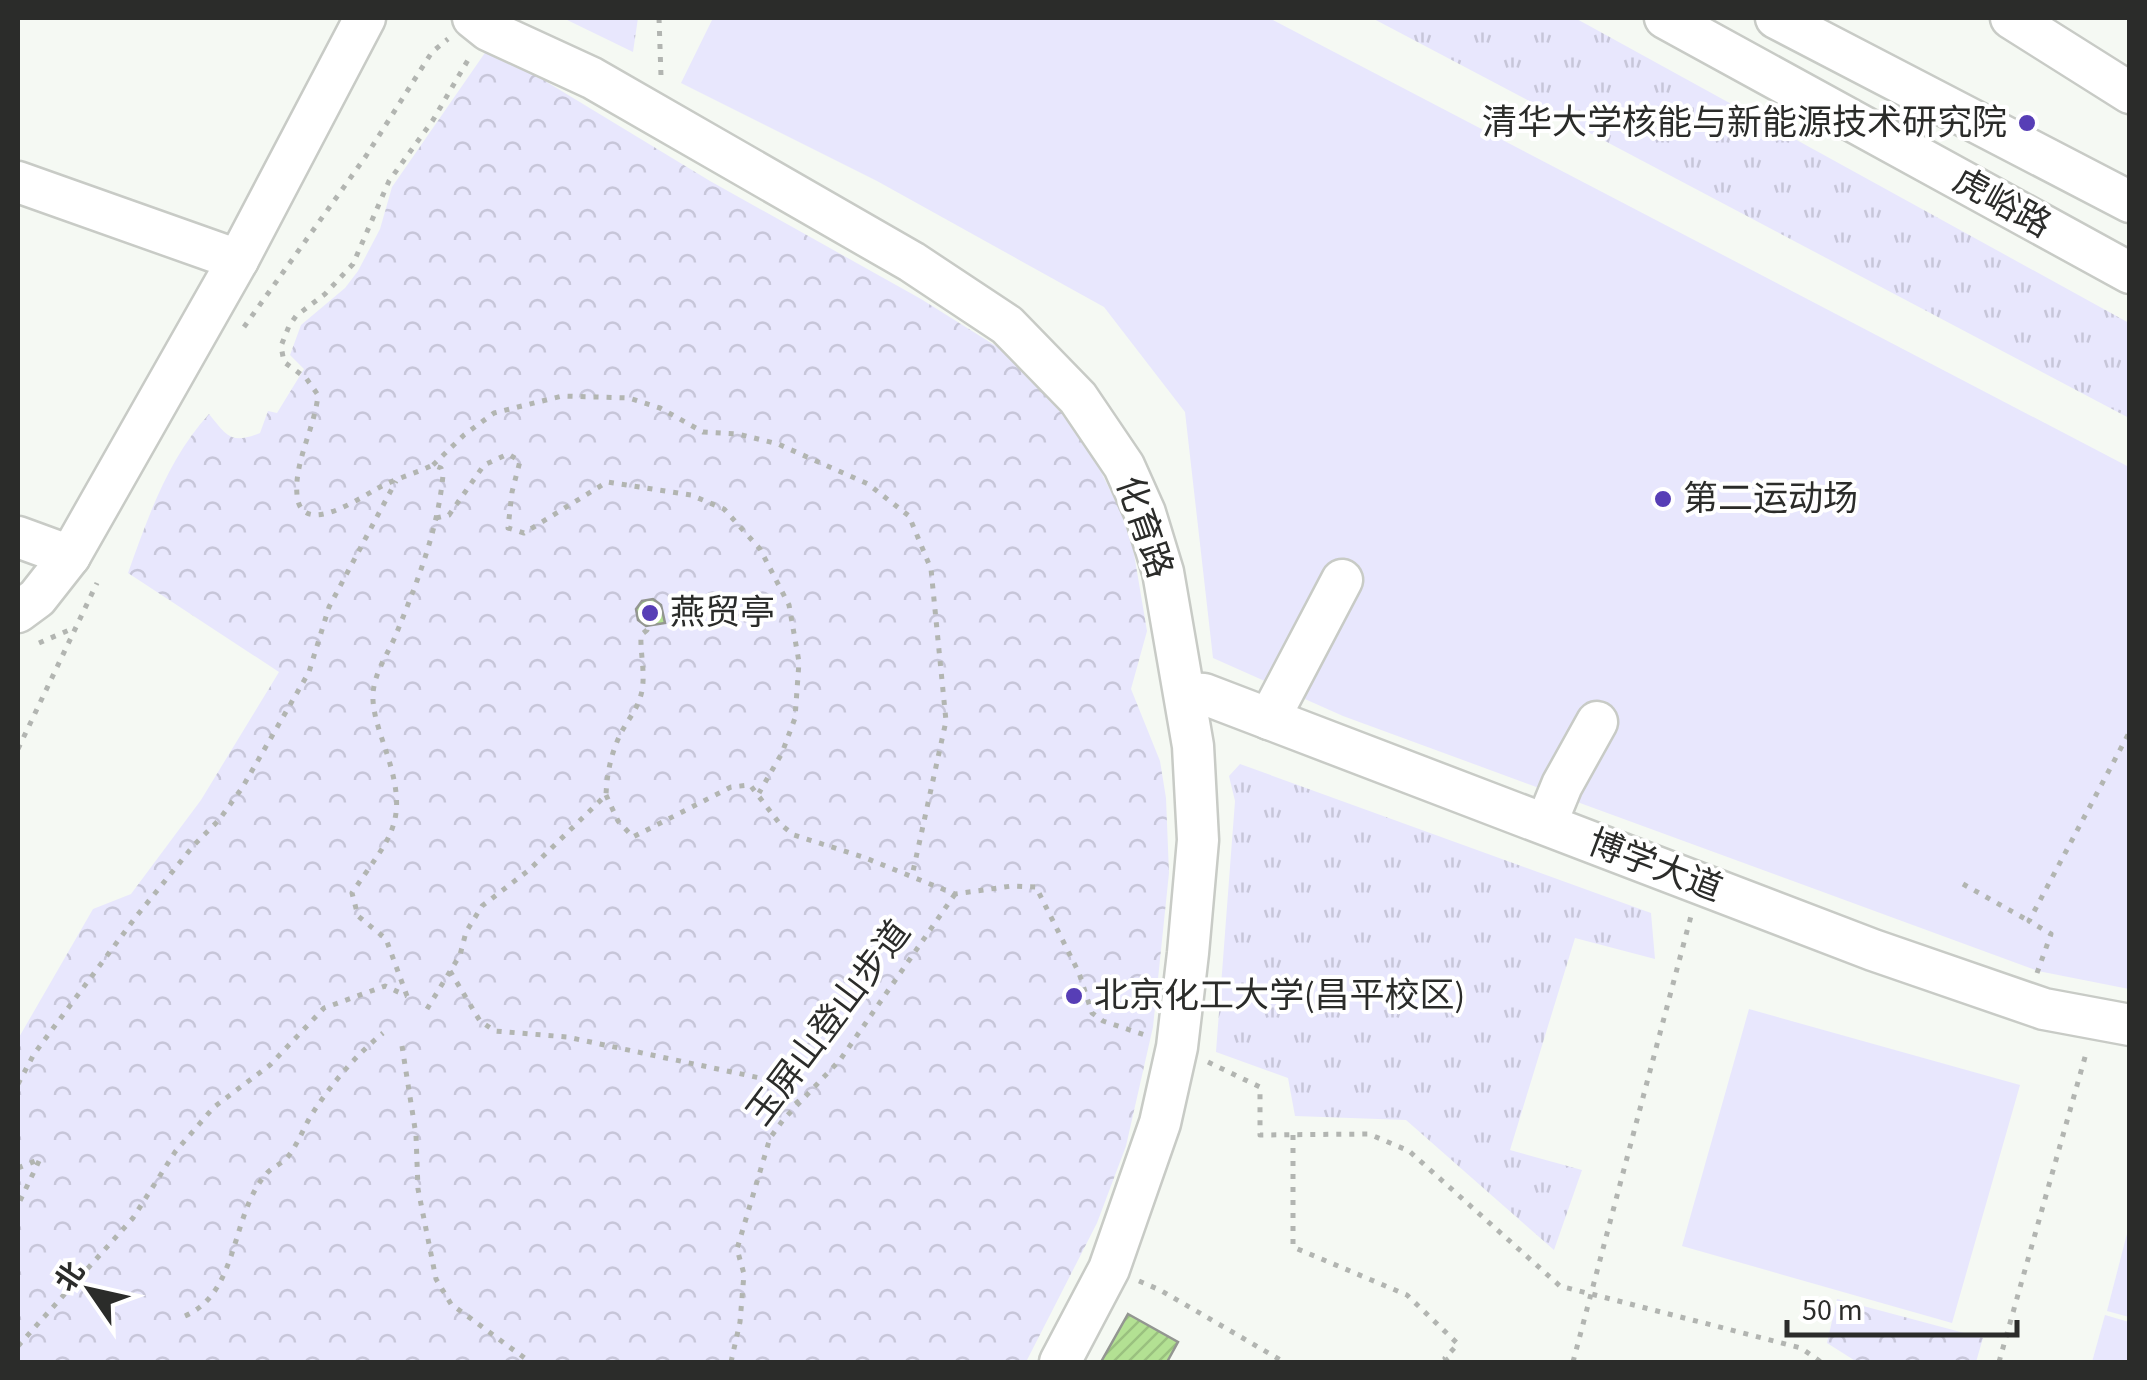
<svg xmlns="http://www.w3.org/2000/svg" width="2147" height="1380" font-family="'Source Sans 3','Noto Sans SC',sans-serif">
<style>
.grass{fill:url(#grass-tufts)}
.forest{fill:url(#forest-crowns)}
.park{fill:#e8e7fd}
.building{fill:url(#building-hatch);stroke:#939691;stroke-width:2.5}
.lines{fill:none;stroke-linecap:round;stroke-linejoin:round}
.minor-casing{stroke:#c8cbc6;stroke-width:45}
.path{stroke:#b2b5b1;stroke-width:5;stroke-dasharray:5 8;stroke-linecap:butt}
.minor{stroke:#fff;stroke-width:40}
.poi-dot{fill:#573eb6;stroke:#fff;stroke-width:4}
.labels{text-anchor:middle;dominant-baseline:central;stroke-width:8;stroke-linejoin:round;paint-order:stroke}
.poi-label{font-size:35px;fill:#2b2c2a;stroke:#fff;text-anchor:start}
.street-label{font-size:35px;fill:#2b2c2a;stroke:#fff}
</style>
<defs>
<pattern id="grass-tufts" width="24" height="20" patternUnits="userSpaceOnUse" patternTransform="scale(2.5)"><rect width="24" height="20" fill="#e8e7fd"/><path d="M3 7l-1-3M5 7V3M7 7l1-3M15 17l-1-3M17 17v-4M19 17l1-3" fill="none" stroke="#c7c6d9"/></pattern>
<pattern id="forest-crowns" width="20" height="18" patternUnits="userSpaceOnUse" patternTransform="scale(2.5)"><rect width="20" height="18" fill="#e8e7fd"/><path d="M2 6a3 3 0 1 1 6 0M12 15a3 3 0 1 1 6 0" fill="none" stroke="#c7c6d9"/></pattern>
<pattern id="building-hatch" width="6" height="6" patternUnits="userSpaceOnUse" patternTransform="scale(2.5)"><rect width="6" height="6" fill="#b3e193"/><path d="M-1 1l2-2M0 6l6-6M5 7l2-2" fill="none" stroke="#9ac17f"/></pattern>
</defs>
<rect width="100%" height="100%" fill="#f5f9f3"/>
<g class="grass">
<path d="M 563,18 L 638,18 L 633,52 Z"/>
<path d="M 1372,18 L 1575,18 L 2129,323 L 2129,418 Z"/>
<path d="M 1240,764 L 1651,913 L 1655,959 L 1575,938 L 1510,1150 L 1582,1170 L 1554,1250 L 1406,1120 L 1295,1116 L 1288,1078 L 1216,1052 L 1235,801 L 1229,776 Z"/>
</g>
<g class="forest">
<path d="M 489,47 L 710,181 L 921,299 L 1015,358 L 1053,393 L 1090,450 L 1121,512 L 1132,542 L 1147,631 L 1131,689 L 1160,761 L 1166,798 L 1169,873 L 1153,1027 L 1126,1146 L 1097,1223 L 1026,1362 L 18,1362 L 18,1039 L 93,909 L 131,894 L 201,800 L 279,672 L 128,573 C 148,517 168,459 209,414 C 227,436 231,445 260,433 L 268,411 L 277,413 L 304,369 L 290,355 L 301,325 L 345,288 L 358,271 L 380,229 L 392,187 Z"/>
<path d="M 1837,1299 L 1983,1338 L 1976,1362 L 1857,1362 L 1827,1343 Z"/>
</g>
<g class="park">
<path d="M 713,18 L 1269,18 L 2129,467 L 2129,989 L 2038,971 L 1343,716 L 1213,658 L 1185,412 L 1104,307 L 877,181 L 681,83 Z"/>
<path d="M 1749,1009 L 2020,1085 L 1952,1323 L 1682,1246 Z"/>
<path d="M 2129,1226 L 2130,1317 L 2129,1317 L 2107,1311 Z"/>
<path d="M 2105,1315 L 2129,1322 L 2129,1362 L 2092,1362 Z"/>
</g>
<g class="building">
<path d="M 653,599 L 661,605 L 665,623 L 646,626 L 638,620 L 636,609 L 642,601 Z"/>
<path d="M 1128,1314 L 1178,1342 L 1167,1362 L 1101,1362 Z"/>
</g>
<g class="lines">
<g class="minor-casing">
<g id="minor">
<path d="M 473,18 L 488,30 L 592,78 L 912,262 L 1007,325 L 1078,398 L 1124,466 L 1145,513 L 1163,572 L 1193,746 L 1198,840 L 1188,953 L 1177,1047 L 1160,1123 L 1109,1269 L 1060,1362"/>
<path d="M 1665,18 L 2130,273"/>
<path d="M 1776,18 L 2130,202"/>
<path d="M 2011,18 L 2130,93"/>
<path d="M 18,182 L 238,260"/>
<path d="M 18,537 L 70,556"/>
<path d="M 18,612 L 37,598 L 70,556 L 238,260 L 365,18"/>
<path d="M 1185,693 L 1204,694 L 1873,950 L 2044,1009 L 2130,1025"/>
<path d="M 1269,719 L 1342,580"/>
<path d="M 1546,824 L 1562,785 L 1597,722"/>
</g>
</g>
<g class="path">
<path d="M 659,18 L 661,76"/>
<path d="M 244,327 L 366,156 L 432,52 L 448,39"/>
<path d="M 433,465 L 464,435 L 494,413 L 562,396 L 629,398 L 660,408 L 703,432 L 738,434 L 778,444 L 868,484 L 909,516 L 931,569 L 946,721 L 912,876"/>
<path d="M 436,518 L 449,515 L 484,465 L 508,454 L 520,461 L 512,492 L 508,528 L 524,533 L 607,482 L 691,495 L 724,509 L 760,549 L 789,605 L 799,662 L 795,718 L 782,753 L 759,793"/>
<path d="M 39,643 L 74,628"/>
<path d="M 18,749 L 97,583"/>
<path d="M 606,795 L 618,821 L 633,837 L 731,787 L 750,785 L 780,824 L 794,835 L 863,857 L 955,894 L 1012,886 L 1036,887 L 1079,973 L 1092,1013 L 1103,1021 L 1145,1035"/>
<path d="M 1963,884 L 2029,921"/>
<path d="M 450,971 L 480,1021 L 495,1031 L 567,1037 L 779,1082 L 798,1103"/>
<path d="M 2037,973 L 2051,934 L 2029,921 L 2130,731"/>
<path d="M 407,996 L 386,939 L 358,916 L 352,893 C 389,837 410,825 387,754 C 381,735 372,713 373,694 C 374,674 387,655 395,637 C 416,585 438,531 443,475 L 441,468 L 433,465 C 416,473 398,478 382,486 C 365,494 301,541 297,495 C 294,462 315,427 318,395 L 306,378 L 284,362 L 281,346 L 289,326 L 296,316 L 325,294 L 353,264 L 389,181 L 433,120 L 468,60"/>
<path d="M 427,1009 L 460,955 L 466,932 L 482,906 L 529,870 L 606,795 C 607,773 611,753 621,733 C 627,721 636,711 640,698 C 647,678 640,656 641,635 L 647,630 L 649,618"/>
<path d="M 402,1046 L 416,1135 L 418,1189 L 436,1279 L 451,1304 L 530,1362"/>
<path d="M 1208,1062 L 1260,1087 L 1260,1135 L 1369,1134 L 1409,1151 L 1560,1286 L 1801,1348 L 1821,1362"/>
<path d="M 18,1084 L 34,1054 L 135,918 L 194,845 L 219,820 L 242,788 L 309,672 L 329,607 L 396,481"/>
<path d="M 1293,1135 L 1293,1247 L 1407,1295 L 1458,1344 L 1445,1358 L 1448,1362"/>
<path d="M 18,1168 L 40,1159 L 18,1205"/>
<path d="M 1139,1281 L 1160,1290 L 1284,1362"/>
<path d="M 185,1316 C 240,1292 230,1214 267,1173 C 274,1166 284,1163 290,1154 C 299,1141 304,1127 312,1114 C 332,1083 355,1056 383,1033"/>
<path d="M 18,1346 L 133,1218 L 175,1152 L 214,1107 L 270,1065 L 324,1008 L 385,986 L 407,996"/>
<path d="M 731,1362 L 740,1322 L 744,1274 L 737,1249 L 770,1138 L 783,1120 L 840,1060 L 955,894"/>
<path d="M 1573,1362 L 1691,916"/>
<path d="M 1999,1362 L 2087,1050"/>
</g>
<use href="#minor" class="minor"/>
</g>
<g class="poi-dot">
<circle cx="2027" cy="123" r="10"/>
<circle cx="1663" cy="499" r="10"/>
<circle cx="650" cy="613" r="10"/>
<circle cx="1074" cy="996" r="10"/>
</g>
<g class="labels">
<g class="poi-label">
<text x="2007" y="123" text-anchor="end">清华大学核能与新能源技术研究院</text>
<text x="1683" y="499">第二运动场</text>
<text x="670" y="613">燕贸亭</text>
<text x="1094" y="996">北京化工大学(昌平校区)</text>
</g>
<g class="street-label">
<text transform="translate(2002 203) rotate(29)">虎峪路</text>
<text transform="translate(1144 527) rotate(71)">化育路</text>
<text transform="translate(1655 866) rotate(21)">博学大道</text>
<text transform="translate(829 1023) rotate(-53)">玉屏山登山步道</text>
</g>
</g>
<rect width="2147" height="1380" fill="none" stroke="#2b2c2a" stroke-width="40"/>
<g transform="translate(90 1290) rotate(304)" stroke="#ffffff" stroke-width="8" paint-order="stroke">
<path d="M0-8L18 38L0 25L-18 38Z" fill="#2b2c2a"/>
<text y="-15" font-size="28" font-weight="bold" text-anchor="middle" fill="#2b2c2a">北</text>
</g>
<path d="M1787 1320v15h230v-15" fill="none" stroke="#2b2c2a" stroke-width="5"/>
<text x="1802" y="1320" font-size="30" fill="#2b2c2a" stroke="#ffffff" stroke-width="8" paint-order="stroke">50 m</text>
</svg>
